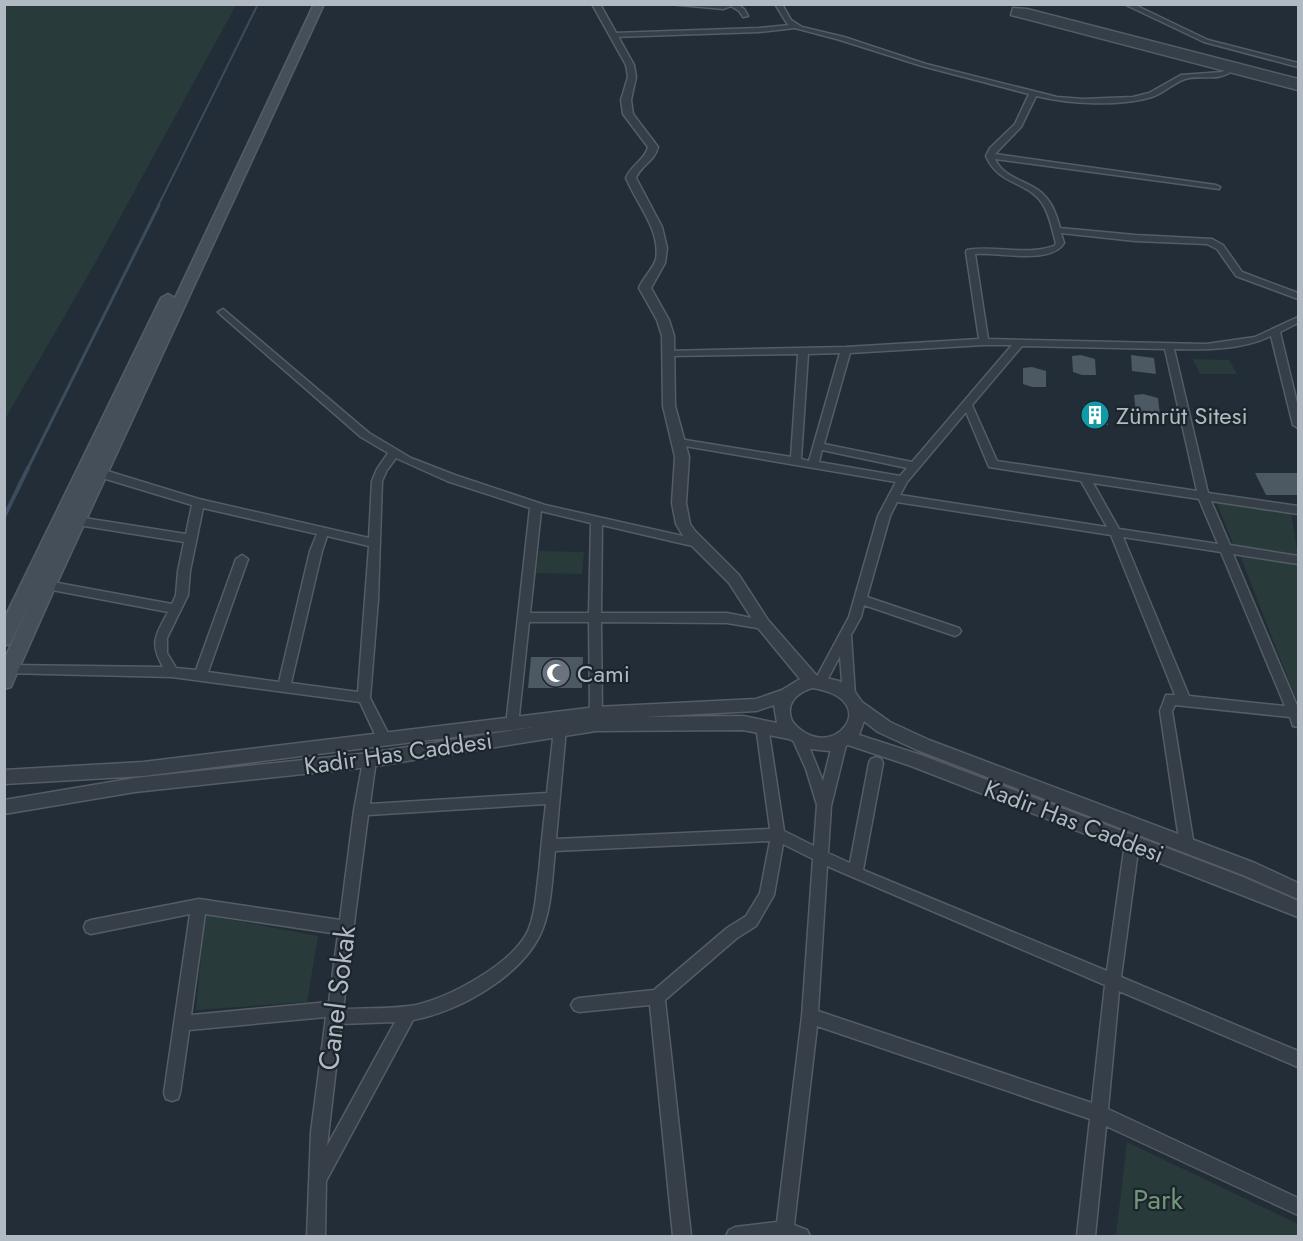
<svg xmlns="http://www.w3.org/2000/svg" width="1303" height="1241" font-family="Jost,sans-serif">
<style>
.green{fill:#283b3a}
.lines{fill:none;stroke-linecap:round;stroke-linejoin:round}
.stream-far2{stroke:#3a4c5e;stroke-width:2}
.stream-far1{stroke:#3a4c5e;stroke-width:3}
.stream{stroke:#3a4c5e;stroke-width:4}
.building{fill:#4c5862}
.minor-casing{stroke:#545d65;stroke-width:3}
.tertiary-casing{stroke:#545d65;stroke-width:3}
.secondary-casing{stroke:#545d65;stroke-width:3}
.minor{fill:#363f47;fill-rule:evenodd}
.tertiary{fill:#363f47;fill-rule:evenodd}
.secondary{fill:#454f5a;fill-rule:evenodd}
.labels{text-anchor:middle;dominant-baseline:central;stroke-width:4.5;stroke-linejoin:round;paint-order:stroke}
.poi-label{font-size:24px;fill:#b1bac3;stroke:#1c242c;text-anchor:start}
.street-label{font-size:24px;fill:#b1bac3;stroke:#1c242c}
.near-street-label{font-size:28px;fill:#b1bac3;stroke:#1c242c}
.near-park-label{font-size:28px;fill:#729778;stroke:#1c242c}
</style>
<rect width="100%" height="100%" fill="#232d37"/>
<g class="green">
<path d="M 5,4 L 236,5 L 94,265 L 5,419 Z"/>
<path d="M 1193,359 L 1229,360 L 1237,374 L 1200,374 Z"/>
<path d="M 1217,503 L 1291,512 L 1298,556 L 1234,546 Z"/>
<path d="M 539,551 L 584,552 L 582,574 L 536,573 Z"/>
<path d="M 1240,555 L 1298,564 L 1298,699 L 1296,699 Z"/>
<path d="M 205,915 L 318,936 L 307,1002 L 196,1010 Z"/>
<path d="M 1127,1142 L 1298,1224 L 1298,1236 L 1116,1236 Z"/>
</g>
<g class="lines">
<path class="stream-far2" d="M 158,206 L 258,4"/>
<path class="stream-far1" d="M 27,470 L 159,205"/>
<path class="stream" d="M 4,517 L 28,468"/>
</g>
<g class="building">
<path d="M 1081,355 L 1095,359 L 1096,375 L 1082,375 L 1073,372 L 1072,356 Z"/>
<path d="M 1131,355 L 1154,358 L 1156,374 L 1132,371 Z"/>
<path d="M 1032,367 L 1046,371 L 1046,387 L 1032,387 L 1023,384 L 1023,368 Z"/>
<path d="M 1143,394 L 1158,398 L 1160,415 L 1145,415 L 1136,412 L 1134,395 Z"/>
<path d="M 1092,404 L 1107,408 L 1108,425 L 1093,425 L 1084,422 L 1083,405 Z"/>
<path d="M 1255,473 L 1299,473 L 1299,495 L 1266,495 Z"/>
<path d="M 531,657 L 583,657 L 582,688 L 528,688 Z"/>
</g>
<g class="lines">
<g class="minor-casing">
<g id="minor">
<path d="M 669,4 L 737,4 L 744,9 L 748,16 L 743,17 L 739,11 L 731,6 L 723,9 Z"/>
<path d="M 775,4 L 782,4 L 791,20 L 802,27 L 844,37 L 926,64 L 1057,97 L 1083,99 L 1133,97 L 1149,93 L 1181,75 L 1222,72 L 1230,67 L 1234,69 C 1220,83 1201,74 1185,79 C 1173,83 1164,93 1152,97 C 1119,107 1069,104 1036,96 L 1021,127 L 995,154 L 1216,185 L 1220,187 L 1219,189 L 995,159 C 1003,177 1024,180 1038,190 C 1051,199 1056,213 1060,228 L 1135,235 L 1212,239 L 1223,245 L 1242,272 L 1298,293 L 1298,299 L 1236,276 L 1217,249 L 1207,244 L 1135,241 L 1061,233 L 1064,243 C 1051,265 998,252 975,254 L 988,339 L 1206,344 L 1255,337 L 1298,317 L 1298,323 L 1280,332 L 1298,407 L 1298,428 L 1293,425 L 1271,336 C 1242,350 1206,350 1174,349 L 1208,493 L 1298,506 L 1298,514 L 1211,501 L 1230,545 L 1298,556 L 1298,564 L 1233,554 L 1298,708 L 1298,727 L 1293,726 L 1290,717 L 1175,705 L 1172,711 L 1194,846 L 1192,850 L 1187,852 L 1182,850 L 1180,846 L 1160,711 L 1166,695 L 1175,695 L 1111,535 L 897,502 L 890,516 L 867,597 L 959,628 L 961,631 L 959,634 L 955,636 L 864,605 L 861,617 L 851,635 L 855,695 L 853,699 L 845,699 L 843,695 L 840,656 L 824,686 L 816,686 L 814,682 L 849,617 L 878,516 L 896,482 L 679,445 L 674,442 L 679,439 L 791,457 L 798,354 L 669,356 L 666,355 L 666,351 L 846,347 L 979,339 L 966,252 L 967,250 C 996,245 1026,256 1054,246 L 1056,243 C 1052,230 1050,215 1042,203 C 1027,181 998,185 986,156 L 990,148 L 1015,124 L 1029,94 L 922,66 L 840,40 L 795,28 L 759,32 L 614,37 L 611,35 L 614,33 L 759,28 L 789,25 L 786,22 ZM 984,345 L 1012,345 L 912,462 L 824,444 L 850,353 ZM 1022,346 L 1165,349 L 1197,491 L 997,461 L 972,405 ZM 840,353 L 809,461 L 801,459 L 808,354 ZM 966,412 L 989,467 L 1081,481 L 1107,527 L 900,495 L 907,482 ZM 822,450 L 907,468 L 900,476 L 819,462 ZM 1093,483 L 1199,499 L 1218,544 L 1119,529 ZM 1123,537 L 1221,552 L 1285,706 L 1189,696 Z"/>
<path d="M 1124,4 L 1133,4 L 1208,40 L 1298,63 L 1298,67 L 1204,42 Z"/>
<path d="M 223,309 L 369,433 L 411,458 L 455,475 L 545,505 L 705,541 L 707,544 L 701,548 L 602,525 L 601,613 L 727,613 L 767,621 L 769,624 L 767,627 L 763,629 L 727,623 L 601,622 L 602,713 L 601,717 L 596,718 L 591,717 L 590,713 L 589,622 L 529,622 L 518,725 L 517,729 L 512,730 L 507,729 L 506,725 L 530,508 L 447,481 L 396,458 L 387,470 L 382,481 L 378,600 L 370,698 L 391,739 L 389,743 L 384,744 L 379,743 L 360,702 L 172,677 L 5,673 L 5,667 L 9,665 L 163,667 C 149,642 156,635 168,612 L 47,589 L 41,585 L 47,581 L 172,604 L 176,595 L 178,571 L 184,542 L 78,525 L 72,521 L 78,517 L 186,534 L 192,505 L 96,476 L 95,473 L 96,470 L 104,470 L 199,499 L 369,538 L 372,481 L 377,469 L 388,453 L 361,437 L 220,314 L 218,312 ZM 203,508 L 317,534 L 310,551 L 279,682 L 208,672 L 248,559 L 242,555 L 236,559 L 196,670 L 176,668 L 167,653 L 167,638 L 188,595 L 190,571 ZM 541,511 L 591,523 L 589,613 L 530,613 ZM 327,536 L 369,546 L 358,692 L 291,683 L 322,551 Z"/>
<path d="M 762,721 L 767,722 L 768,726 L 784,831 L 814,846 L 817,805 L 806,769 L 792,738 L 794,734 L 799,733 L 804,734 L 823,781 L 833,741 L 835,737 L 840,736 L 845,737 L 847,741 L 831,806 L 828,853 L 850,863 L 869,763 L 871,759 L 876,757 L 881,759 L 883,763 L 863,870 L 1107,971 L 1125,843 L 1127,839 L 1132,837 L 1137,839 L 1139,843 L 1121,977 L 1298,1051 L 1298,1067 L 1119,991 L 1108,1109 L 1298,1198 L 1298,1215 L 1106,1126 L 1095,1236 L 1077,1236 L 1090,1119 L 817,1026 L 794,1225 L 807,1230 L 810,1236 L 726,1236 L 729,1230 L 735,1227 L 777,1222 L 802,1016 L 813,859 L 783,844 L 774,895 L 756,926 L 737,938 L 665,1000 L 691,1236 L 673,1236 L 650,1005 L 579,1012 L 574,1010 L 571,1005 L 574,1000 L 579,998 L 654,990 L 727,928 L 746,916 L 760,893 L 770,841 L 555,851 C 552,877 552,904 543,928 C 526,974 459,1012 413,1020 L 326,1181 L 325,1236 L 307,1236 L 311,1132 L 326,1017 L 189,1030 L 180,1093 L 178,1099 L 172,1101 L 166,1099 L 164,1093 L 190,914 L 91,934 L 86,932 L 84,927 L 86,922 L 91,920 L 199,899 L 340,920 L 354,810 L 364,756 L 369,754 L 374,756 L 376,760 L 370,804 L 547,793 L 554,729 L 555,725 L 560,724 L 565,725 L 566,729 L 556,839 L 770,829 L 756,726 L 757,722 ZM 546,804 C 543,827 541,850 539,872 C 536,892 536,912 528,931 C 512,964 451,997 416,1005 C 393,1009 367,1008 343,1009 L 368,815 ZM 827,866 L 1105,985 L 1092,1103 L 818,1011 ZM 205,914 L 338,934 L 329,1002 L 191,1015 ZM 395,1022 L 327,1146 L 341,1024 Z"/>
</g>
</g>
<g class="tertiary-casing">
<g id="tertiary">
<path d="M 592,4 L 600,4 L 634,65 L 636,77 L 631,100 L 633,114 L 658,147 C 655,161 641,165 636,178 L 662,227 L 667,248 L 665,263 L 651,288 L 669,320 L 674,336 L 675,406 L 689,457 L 686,503 L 690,524 L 695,531 L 739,575 L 768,620 L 817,676 L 839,681 L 853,689 L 862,702 L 890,722 L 929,740 L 1255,863 L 1298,883 L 1298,899 L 1243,875 L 917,750 L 878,732 L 864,721 L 859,735 L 921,755 L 1243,877 L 1298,901 L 1298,917 L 911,766 L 848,745 L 829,751 L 810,749 L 789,739 L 743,730 L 596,731 L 369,767 L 135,792 L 4,814 L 4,800 L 135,778 L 369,753 L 533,727 L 143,776 L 4,784 L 4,770 L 143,762 L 596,707 L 756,699 L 782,690 L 800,679 L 758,628 L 729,583 L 685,539 L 676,524 L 672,503 L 675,457 L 663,406 L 662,336 L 657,320 L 639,288 C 643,277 653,270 656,259 C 661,230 636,203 626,178 C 631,165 645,160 648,147 L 623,114 L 621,100 L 628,77 L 626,65 ZM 812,688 C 888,699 830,769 792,721 C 785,704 796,693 812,688 ZM 774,705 L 777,723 L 743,716 L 642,717 L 756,711 Z"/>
<path d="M 1013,8 L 1027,9 L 1298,79 L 1298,90 L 1011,15 Z"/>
</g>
</g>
<g class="secondary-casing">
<path id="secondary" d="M 314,4 L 324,4 L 56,585 L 13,682 L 11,687 L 4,689 L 4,660 L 29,605 L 10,644 L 4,646 L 4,619 L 161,298 L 168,294 L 175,298 Z"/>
</g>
<use href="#minor" class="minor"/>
<use href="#tertiary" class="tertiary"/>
<use href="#secondary" class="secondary"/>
</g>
<defs>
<g id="building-disc" transform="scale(1.5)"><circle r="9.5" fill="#0f9aa8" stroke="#1c242c"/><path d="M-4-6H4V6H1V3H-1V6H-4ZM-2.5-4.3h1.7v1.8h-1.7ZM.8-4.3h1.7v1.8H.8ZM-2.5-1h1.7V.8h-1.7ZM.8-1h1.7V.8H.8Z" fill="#fff"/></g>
<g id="mosque-disc" transform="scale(1.5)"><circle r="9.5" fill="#6b7280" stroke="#1c242c"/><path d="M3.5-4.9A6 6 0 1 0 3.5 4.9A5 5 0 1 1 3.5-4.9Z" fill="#fff"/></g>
</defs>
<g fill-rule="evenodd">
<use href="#building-disc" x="1095" y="415"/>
<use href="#mosque-disc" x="556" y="673"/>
</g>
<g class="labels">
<g class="poi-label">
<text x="1116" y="415">Zümrüt Sitesi</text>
<text x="577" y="673">Cami</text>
</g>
<g class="street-label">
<text transform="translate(398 753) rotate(-8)">Kadir Has Caddesi</text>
<text transform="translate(1074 821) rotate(21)">Kadir Has Caddesi</text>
</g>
<g class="near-street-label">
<text transform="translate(337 998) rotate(-83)">Canel Sokak</text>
</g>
<g class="near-park-label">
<text x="1158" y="1199">Park</text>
</g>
</g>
<rect width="1303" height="1241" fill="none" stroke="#b1bac3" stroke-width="12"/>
</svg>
